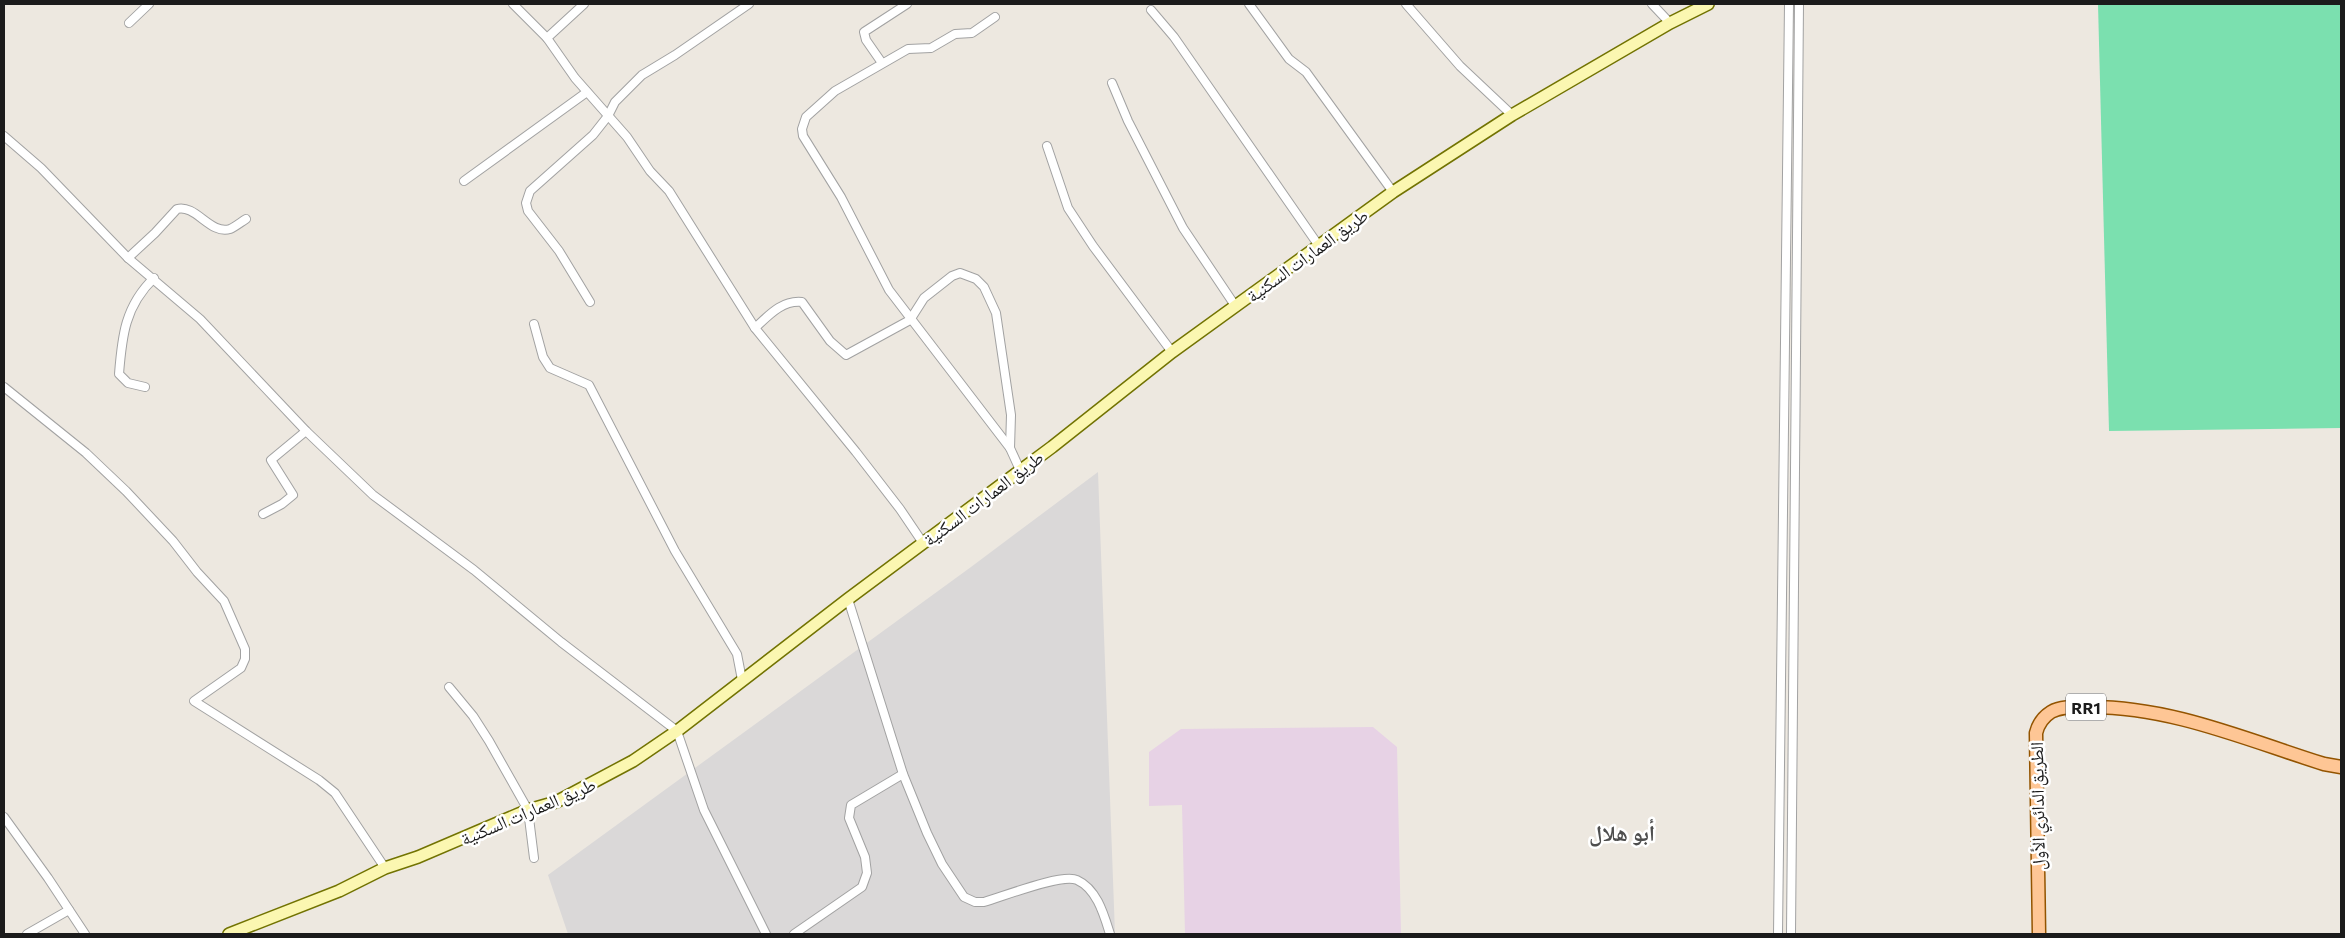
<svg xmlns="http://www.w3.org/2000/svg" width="2345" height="938" font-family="Commissioner,'Noto Naskh Arabic',sans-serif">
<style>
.residential{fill:#dad8d8}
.industrial{fill:#e7d2e5}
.pitch{fill:#7be0af}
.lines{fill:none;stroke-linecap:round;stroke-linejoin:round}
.minor-casing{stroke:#a2a2a2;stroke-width:10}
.secondary-casing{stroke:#727302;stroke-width:14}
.primary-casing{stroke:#935400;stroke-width:15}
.minor{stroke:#fff;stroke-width:8}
.secondary{stroke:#fbf7b1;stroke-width:11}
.primary{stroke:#fec695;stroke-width:12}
.labels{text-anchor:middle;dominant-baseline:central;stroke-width:5;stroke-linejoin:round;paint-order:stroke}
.shield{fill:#fff;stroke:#5f5f5f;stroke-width:1}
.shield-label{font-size:16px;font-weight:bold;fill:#1b1b1b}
.street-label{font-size:18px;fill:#1b1b1b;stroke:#fff}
.district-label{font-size:22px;font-weight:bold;fill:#4e4e4e;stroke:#fff}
</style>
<rect width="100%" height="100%" fill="#ede8e0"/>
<path class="residential" d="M 1098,472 L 1115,934 L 568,934 L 548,875 L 971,567 Z"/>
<path class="industrial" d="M 1373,727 L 1397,747 L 1401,934 L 1185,934 L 1182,805 L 1149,806 L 1149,752 L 1181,729 Z"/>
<path class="pitch" d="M 2098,4 L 2341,4 L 2341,428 L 2109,431 Z"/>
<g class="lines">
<g class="minor-casing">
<g id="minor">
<path d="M 513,4 L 547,38 L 575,78 L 627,137 L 650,171 L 669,191 L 755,328 L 856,452 L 900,509 L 923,543"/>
<path d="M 1249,4 L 1289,59 L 1306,72 L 1393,192"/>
<path d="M 1406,4 L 1460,66 L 1512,115"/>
<path d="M 1652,4 L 1670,23"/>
<path d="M 1151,10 L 1174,37 L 1319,246"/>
<path d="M 995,17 L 972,33 L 955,34 L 931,48 L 908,49 L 835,91 L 806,117 L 802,129 L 803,136 L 841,197 L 889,290 L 1010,448 L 1020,470"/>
<path d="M 129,23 L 149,4"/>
<path d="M 547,38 L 584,4"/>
<path d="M 882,63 L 866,40 L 864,32 L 907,4"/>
<path d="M 1112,83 L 1128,121 L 1183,228 L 1236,307"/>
<path d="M 4,136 L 41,168 L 128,258 L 200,319 L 306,431 L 373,495 L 474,570 L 561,642 L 677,731 L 704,810 L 766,934"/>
<path d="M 1047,146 L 1068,208 L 1093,246 L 1172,352"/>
<path d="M 464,181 L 587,92"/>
<path d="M 128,258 L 155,233 L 177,209 C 196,204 210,235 230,229 C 235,227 241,222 246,219"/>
<path d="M 590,302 L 559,251 L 528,211 L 526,203 L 530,191 L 593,135 L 608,116 L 615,102 L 642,75 L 675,55 L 749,4"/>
<path d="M 534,324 L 543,357 L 550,368 L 589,385 L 675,551 L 737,654 L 742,680"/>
<path d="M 755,328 C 769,315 782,300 802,302 L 830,341 L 846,355 L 910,320 L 924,298 L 952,276 L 960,273 L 976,279 L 984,287 L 996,313 L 1011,415 L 1010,448"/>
<path d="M 4,387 L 86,453 L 126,491 L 173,541 L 197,572 L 224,601 L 245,649 L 245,659 L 241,668 L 194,701 L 319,780 L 335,793 L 385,868"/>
<path d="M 145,387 L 128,383 L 119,374 C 122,336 125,306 154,278"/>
<path d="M 263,514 L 282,504 L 293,495 L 271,460 L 306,431"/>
<path d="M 848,599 L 903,774 L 927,833 L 942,864 L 964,897 L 975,902 L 984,902 C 1002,897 1062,873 1077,880 C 1097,889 1104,915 1110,934"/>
<path d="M 449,687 L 473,716 L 489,741 L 528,810 L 534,858"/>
<path d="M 4,817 L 48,878 L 85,934"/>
<path d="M 27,934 L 69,910"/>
<path d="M 794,934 L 862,887 L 867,873 L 865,857 L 849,818 L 851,805 L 903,774"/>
<path d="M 1778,934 L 1789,4"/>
<path d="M 1791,934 L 1799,4"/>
</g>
</g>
<g class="secondary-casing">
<path id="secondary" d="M 229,934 L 339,891 L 385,868 L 418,857 L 528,810 L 556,802 L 633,761 L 677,731 L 848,599 L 1052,447 L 1172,352 L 1393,192 L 1512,115 L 1670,23 L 1708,4"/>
</g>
<g class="primary-casing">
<path id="primary" d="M 2039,934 L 2036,733 C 2038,725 2043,717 2051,712 C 2061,706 2076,707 2088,707 C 2170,706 2247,740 2324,764 L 2341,767"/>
</g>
<use href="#minor" class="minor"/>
<use href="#secondary" class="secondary"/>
<use href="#primary" class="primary"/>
</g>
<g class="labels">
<rect class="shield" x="2066" y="693.5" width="40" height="27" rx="4"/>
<g class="shield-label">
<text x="2086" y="707">RR1</text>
</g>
<g class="street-label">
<text transform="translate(1307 255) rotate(-36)">طريق العمارات السكنية</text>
<text transform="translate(983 498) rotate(-37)">طريق العمارات السكنية</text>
<text transform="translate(2037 806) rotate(-91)">الطريق الدائري الأول</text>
<text transform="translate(528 811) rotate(-23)">طريق العمارات السكنية</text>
</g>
<g class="district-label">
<text x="1622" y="832">أبو هلال</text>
</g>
</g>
<rect width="2345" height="938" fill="none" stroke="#1b1b1b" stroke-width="10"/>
</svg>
